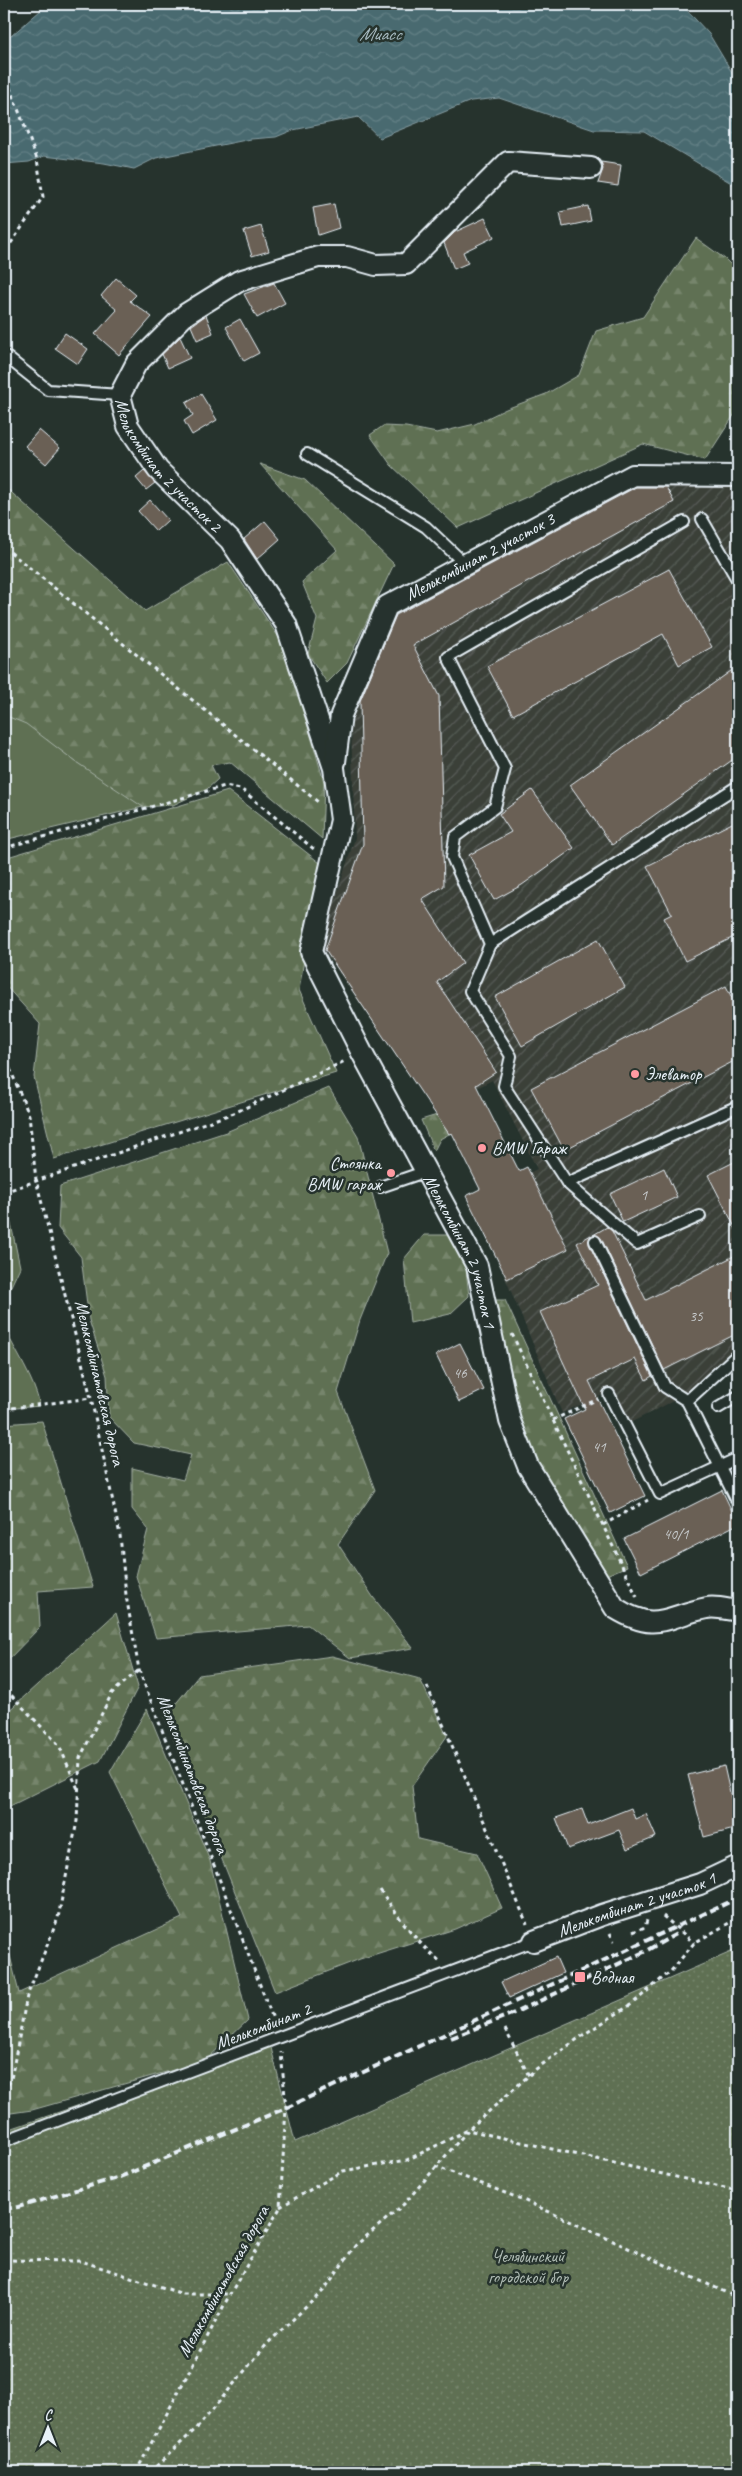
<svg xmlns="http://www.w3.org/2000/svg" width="742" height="2476" font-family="Caveat,sans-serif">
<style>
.industrial{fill:url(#industrial-furrows)}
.grass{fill:#5f7052;stroke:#a4b0a5}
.forest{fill:url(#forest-firs);stroke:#a4b0a5}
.park{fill:url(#park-dots);stroke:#a4b0a5}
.water{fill:url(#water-waves);stroke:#89a0a6}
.building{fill:#6b6055;stroke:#e8f1f8}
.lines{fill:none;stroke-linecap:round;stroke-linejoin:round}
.service-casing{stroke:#e8f1f8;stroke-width:14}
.minor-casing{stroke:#e8f1f8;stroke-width:24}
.path{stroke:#e8f1f8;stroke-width:3;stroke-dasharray:4 4;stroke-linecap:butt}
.service{stroke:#26332d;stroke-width:10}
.minor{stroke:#26332d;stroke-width:20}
.rail{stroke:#e8f1f8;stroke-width:4;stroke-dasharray:8 4;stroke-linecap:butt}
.poi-dot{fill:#ff9aa2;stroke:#26332d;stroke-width:2}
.labels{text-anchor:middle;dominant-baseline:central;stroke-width:5;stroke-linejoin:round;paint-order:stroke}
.number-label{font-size:15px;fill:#c9cdcf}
.street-label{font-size:18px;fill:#e8f1f8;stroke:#26332d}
.poi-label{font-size:18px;fill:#e8f1f8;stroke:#26332d;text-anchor:start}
.park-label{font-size:18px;fill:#b1bdb6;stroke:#26332d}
.water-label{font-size:19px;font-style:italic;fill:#a8bbc2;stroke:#26332d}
</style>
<defs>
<pattern id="industrial-furrows" width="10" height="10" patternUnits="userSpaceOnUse" patternTransform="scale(1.25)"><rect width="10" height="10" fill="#3b4039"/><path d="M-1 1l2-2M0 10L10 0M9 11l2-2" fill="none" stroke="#575c56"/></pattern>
<pattern id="forest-firs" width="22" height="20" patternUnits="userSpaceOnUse" patternTransform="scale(1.25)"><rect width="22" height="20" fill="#5f7052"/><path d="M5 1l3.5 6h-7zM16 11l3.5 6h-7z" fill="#76856c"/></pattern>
<pattern id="park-dots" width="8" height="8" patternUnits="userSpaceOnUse" patternTransform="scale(1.25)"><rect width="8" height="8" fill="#5f7052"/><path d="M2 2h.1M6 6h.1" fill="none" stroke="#76856c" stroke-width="1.8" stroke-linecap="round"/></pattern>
<pattern id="water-waves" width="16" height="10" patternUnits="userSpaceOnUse" patternTransform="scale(1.25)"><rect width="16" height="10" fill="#496a70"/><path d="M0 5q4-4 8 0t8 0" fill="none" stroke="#638085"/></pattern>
</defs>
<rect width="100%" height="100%" fill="#26332d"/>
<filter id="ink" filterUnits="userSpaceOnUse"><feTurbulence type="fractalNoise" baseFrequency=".02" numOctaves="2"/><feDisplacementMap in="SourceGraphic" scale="10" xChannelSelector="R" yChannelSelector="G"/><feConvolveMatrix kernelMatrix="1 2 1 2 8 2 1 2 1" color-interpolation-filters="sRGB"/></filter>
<g filter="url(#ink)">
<path class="industrial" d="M 738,481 L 738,1368 L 622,1427 L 605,1394 L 562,1413 L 473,1201 L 537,1169 L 492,1080 L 434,1111 L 320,945 L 355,838 L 350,699 L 388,623 L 646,482 Z"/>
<g class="grass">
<path d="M 4,715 L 26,723 L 76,762 L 147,806 L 4,840 Z"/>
<path d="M 4,1191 L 20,1267 L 4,1301 Z"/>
<path d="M 4,1327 C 16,1353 34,1378 40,1406 L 4,1409 Z"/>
</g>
<g class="forest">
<path d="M 696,238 L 725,259 L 738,272 L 738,409 L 705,460 L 643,444 L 458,528 L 391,465 L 370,435 L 383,426 L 406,427 L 437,433 L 475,424 L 506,409 L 546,394 L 579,375 L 596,331 L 643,317 Z"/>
<path d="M 260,464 L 305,480 L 394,564 L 347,663 L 327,683 L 308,654 L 317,619 L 302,582 L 337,550 Z"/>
<path d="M 4,486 L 145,611 L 228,562 L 286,648 L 324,782 L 322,839 L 230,762 L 211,765 L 218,779 L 207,789 L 173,805 L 143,807 L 76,762 L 26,724 L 4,715 Z"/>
<path d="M 228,791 L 320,863 L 299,990 L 336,1073 L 54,1159 L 34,1077 L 40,1024 L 4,984 L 4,858 Z"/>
<path d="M 329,1088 L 358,1136 L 387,1253 L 360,1320 L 338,1392 L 375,1490 L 338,1544 L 373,1597 L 413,1648 L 350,1658 L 308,1625 L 156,1638 L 136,1576 L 148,1529 L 132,1509 L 132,1468 L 183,1480 L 191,1455 L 134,1443 L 109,1417 L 107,1376 L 89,1320 L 81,1257 L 58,1228 L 60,1186 L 226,1132 Z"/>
<path d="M 437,1115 L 458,1129 L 440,1139 L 434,1151 L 421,1120 Z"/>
<path d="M 424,1235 L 449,1235 L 464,1252 L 469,1296 L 450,1314 L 410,1323 L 404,1259 Z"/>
<path d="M 493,1300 L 505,1300 L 627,1566 L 602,1577 L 520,1429 Z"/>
<path d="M 42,1421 L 93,1587 L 38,1591 L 40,1627 L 4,1664 L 4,1424 Z"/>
<path d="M 116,1613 L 138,1687 L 100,1761 L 4,1809 L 4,1715 Z"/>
<path d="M 332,1656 L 420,1679 L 447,1736 L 412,1786 L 418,1839 L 477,1853 L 502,1908 L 455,1929 L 360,1959 L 275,1992 L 165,1717 L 199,1675 Z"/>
<path d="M 147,1709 L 210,1861 L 248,2020 L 205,2061 L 32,2110 L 4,2114 L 4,1931 L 19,1993 L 182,1918 L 110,1772 Z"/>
</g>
<path class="park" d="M 738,1949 L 738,2472 L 4,2472 L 4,2131 L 269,2040 L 295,2142 Z"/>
<path class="water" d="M 48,4 L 681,4 L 709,34 L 733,74 L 738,77 L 738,187 L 644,131 L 594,130 L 499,98 L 471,101 L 380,138 L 358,117 L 293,130 L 276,137 L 251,139 L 156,158 L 134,169 L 104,163 L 44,156 L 29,162 L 4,164 L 4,42 Z"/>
<g class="building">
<path d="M 601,162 L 621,165 L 618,186 L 598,183 L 603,169 Z"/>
<path d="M 334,204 L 339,228 L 318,235 L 313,208 Z"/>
<path d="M 588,206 L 591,221 L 563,227 L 560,212 Z"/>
<path d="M 485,218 L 494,237 L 463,252 L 468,263 L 454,269 L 444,243 L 455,232 Z"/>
<path d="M 261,226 L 269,251 L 252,256 L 244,231 Z"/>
<path d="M 116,278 L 136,295 L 130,301 L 152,317 L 119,355 L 95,334 L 117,310 L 101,296 Z"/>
<path d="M 274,283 L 285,303 L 257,318 L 244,294 Z"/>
<path d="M 206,315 L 213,333 L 197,340 L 191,326 Z"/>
<path d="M 240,319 L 259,353 L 244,361 L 226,327 Z"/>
<path d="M 65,333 L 88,349 L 78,364 L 55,348 Z"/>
<path d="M 180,337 L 190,358 L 168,368 L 162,354 Z"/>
<path d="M 201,394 L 217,420 L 192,435 L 184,421 L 193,415 L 186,403 Z"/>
<path d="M 39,430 L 60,448 L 46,464 L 25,446 Z"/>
<path d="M 144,471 L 155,483 L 146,490 L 136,478 Z"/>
<path d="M 636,487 L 666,487 L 674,502 L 413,645 L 439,696 L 444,886 L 422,899 L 463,963 L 437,982 L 496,1072 L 476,1085 L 519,1171 L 527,1167 L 568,1249 L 507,1279 L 466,1196 L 480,1189 L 452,1133 L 449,1134 L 325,950 L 363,844 L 360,701 L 396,615 Z"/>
<path d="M 150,500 L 168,520 L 156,531 L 138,511 Z"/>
<path d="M 265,521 L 280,539 L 257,559 L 244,539 Z"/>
<path d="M 669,569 L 712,647 L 679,665 L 663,634 L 513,715 L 487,666 Z"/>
<path d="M 738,666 L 738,756 L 612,845 L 570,785 Z"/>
<path d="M 532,790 L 574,848 L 522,885 L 494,900 L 469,855 L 511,832 L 499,814 Z"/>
<path d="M 738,820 L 738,935 L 685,961 L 664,918 L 672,914 L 647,866 Z"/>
<path d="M 598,939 L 625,987 L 522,1046 L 495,997 Z"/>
<path d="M 726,986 L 732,998 L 738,995 L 738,1059 L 564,1150 L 531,1088 Z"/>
<path d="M 738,1160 L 738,1233 L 708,1175 Z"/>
<path d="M 664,1168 L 677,1197 L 623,1222 L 610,1194 Z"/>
<path d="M 607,1227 L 612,1231 L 646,1300 L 738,1254 L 738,1333 L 664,1370 L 601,1238 L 593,1235 Z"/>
<path d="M 591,1235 L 589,1244 L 652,1376 L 646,1380 L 635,1359 L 589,1381 L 645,1496 L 610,1513 L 564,1419 L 585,1409 L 540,1312 L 598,1285 L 577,1243 Z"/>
<path d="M 460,1343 L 484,1390 L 459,1402 L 436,1355 Z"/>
<path d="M 722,1490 L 738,1524 L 641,1573 L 624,1539 Z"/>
<path d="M 724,1766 L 738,1828 L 704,1837 L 688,1775 Z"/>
<path d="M 631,1808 L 635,1819 L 646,1814 L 656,1837 L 627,1849 L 619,1830 L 568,1849 L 556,1818 L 582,1809 L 588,1825 Z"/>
<path d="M 556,1957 L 563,1973 L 509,1998 L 501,1982 Z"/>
</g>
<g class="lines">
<g class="service-casing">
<g id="service">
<path d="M 4,355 L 48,390 L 120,395"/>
<path d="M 307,454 L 426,527 L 464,563"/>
<path d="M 702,519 L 738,581"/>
<path d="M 684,522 L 448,657 L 505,769 L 495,807 L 455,837 L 452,857 L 490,944 L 470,991 L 511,1056 L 504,1086 L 567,1183 L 738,1106"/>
<path d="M 490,944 L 738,786"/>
<path d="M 567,1183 L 637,1244 L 700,1216"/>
<path d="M 380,1187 L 427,1171"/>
<path d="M 595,1241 L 665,1387 L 687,1401 L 738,1503"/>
<path d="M 609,1394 L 660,1494 L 738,1458"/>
<path d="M 687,1401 L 738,1354"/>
<path d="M 718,1408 L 738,1396"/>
<path d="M 4,2141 L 534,1941"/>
</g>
</g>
<g class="minor-casing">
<g id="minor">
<path id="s1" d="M 591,168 L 508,162 L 406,264 L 376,265 L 347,257 L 318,257 L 239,281 L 186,314 L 136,364 L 120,395 L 128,426 L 158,470 L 230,540 L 286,624 L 334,768 L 341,820 L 311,952 L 362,1053 L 477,1266 L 510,1421 L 528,1466 L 615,1608 C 657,1634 666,1616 707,1608 C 716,1606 729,1610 738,1611"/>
<path id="s2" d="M 335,762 L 341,715 L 387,606 L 633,475 L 738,476"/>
<path id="s3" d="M 534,1941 L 602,1915 L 700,1884 L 738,1866"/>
</g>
</g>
<g class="path">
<path d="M 4,72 L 37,159 L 43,197 L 4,253"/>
<path d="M 4,547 L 318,802"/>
<path d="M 4,848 L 225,786 L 241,789 L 315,850"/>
<path d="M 4,1054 L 29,1115 L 36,1180 L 91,1398 L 120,1535 L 126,1595 L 139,1670 L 275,2024"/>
<path d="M 4,1192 L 234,1113 L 345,1061"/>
<path d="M 512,1334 L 637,1597"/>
<path d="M 4,1409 L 91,1398"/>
<path d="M 553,1420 L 598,1399"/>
<path d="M 603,1525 L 648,1500"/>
<path d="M 427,1686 L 527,1924"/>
<path d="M 4,1693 L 10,1694 L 59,1745 L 78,1789"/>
<path d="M 380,1890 C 398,1916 416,1942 441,1962"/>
<path d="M 663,1916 L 694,1943"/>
<path d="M 633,1932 L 645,1927 L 647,1920"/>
<path d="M 610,1933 L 614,1941"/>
<path d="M 505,2029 L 529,2076"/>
<path d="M 4,2092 L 11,2079 L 27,1996 L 58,1918 L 77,1821 L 80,1758 L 112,1693 L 139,1670"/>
<path d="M 435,2166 L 521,2199 L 738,2298"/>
<path d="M 280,2207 L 343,2171 L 407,2160 L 468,2130 L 536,2069 L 583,2035 L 632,2004 L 671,1971 L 694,1943 L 738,1918"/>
<path d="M 4,2260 L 81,2261 L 183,2294 L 230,2294"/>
<path d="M 136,2472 L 230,2294 L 280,2208 L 286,2108 L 281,2052"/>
<path d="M 150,2472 L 198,2427 L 267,2344 L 324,2290 L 355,2246 L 404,2204 L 468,2130 L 738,2191"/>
</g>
<use href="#service" class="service"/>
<use href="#minor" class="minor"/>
<g class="rail">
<path d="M 451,2038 L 514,2013 L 644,1952 L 678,1933"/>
<path d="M 4,2209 L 18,2207 L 120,2177 L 286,2108 L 738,1898"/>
</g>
</g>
</g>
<g class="poi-dot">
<circle cx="635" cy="1074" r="5"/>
<circle cx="482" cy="1148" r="5"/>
<circle cx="391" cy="1173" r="5"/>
<rect x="574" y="1971" width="12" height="12" rx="2.5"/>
</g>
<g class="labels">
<g class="number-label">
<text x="644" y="1195">1</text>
<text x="696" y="1316">35</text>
<text x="460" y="1373">46</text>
<text x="599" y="1447">41</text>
<text x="676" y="1534">40/1</text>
</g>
<g class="street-label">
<text stroke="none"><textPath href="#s1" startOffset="654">Мелькомбинат 2 участок 2</textPath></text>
<text stroke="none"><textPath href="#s2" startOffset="271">Мелькомбинат 2 участок 3</textPath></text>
<text stroke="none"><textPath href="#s1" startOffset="1529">Мелькомбинат 2 участок 1</textPath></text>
<text transform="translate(100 1383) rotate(77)">Мелькомбинатовская дорога</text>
<text transform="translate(193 1774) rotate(69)">Мелькомбинатовская дорога</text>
<text stroke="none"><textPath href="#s3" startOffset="109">Мелькомбинат 2 участок 1</textPath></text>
<text transform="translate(263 2026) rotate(-21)">Мелькомбинат 2</text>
<text transform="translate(223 2281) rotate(-61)">Мелькомбинатовская дорога</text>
</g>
<g class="poi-label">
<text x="645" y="1074">Элеватор</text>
<text x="492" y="1148">BMW Гараж</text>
<text x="381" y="1163" text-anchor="end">Стоянка<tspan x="381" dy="21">BMW гараж</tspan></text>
<text x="591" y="1977">Водная</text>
</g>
<g class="park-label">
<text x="528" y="2256">Челябинский<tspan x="528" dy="21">городской бор</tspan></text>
</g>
<g class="water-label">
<text x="380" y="34">Миасс</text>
</g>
</g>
<rect width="742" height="2476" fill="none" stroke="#26332d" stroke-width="20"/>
<rect x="10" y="10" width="722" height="2456" fill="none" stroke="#e8f1f8" stroke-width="2" filter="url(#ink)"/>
<g transform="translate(48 2428)" stroke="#26332d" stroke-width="4" paint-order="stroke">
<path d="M0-4L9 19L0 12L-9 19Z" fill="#e8f1f8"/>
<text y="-8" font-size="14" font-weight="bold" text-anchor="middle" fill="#e8f1f8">С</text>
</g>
</svg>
